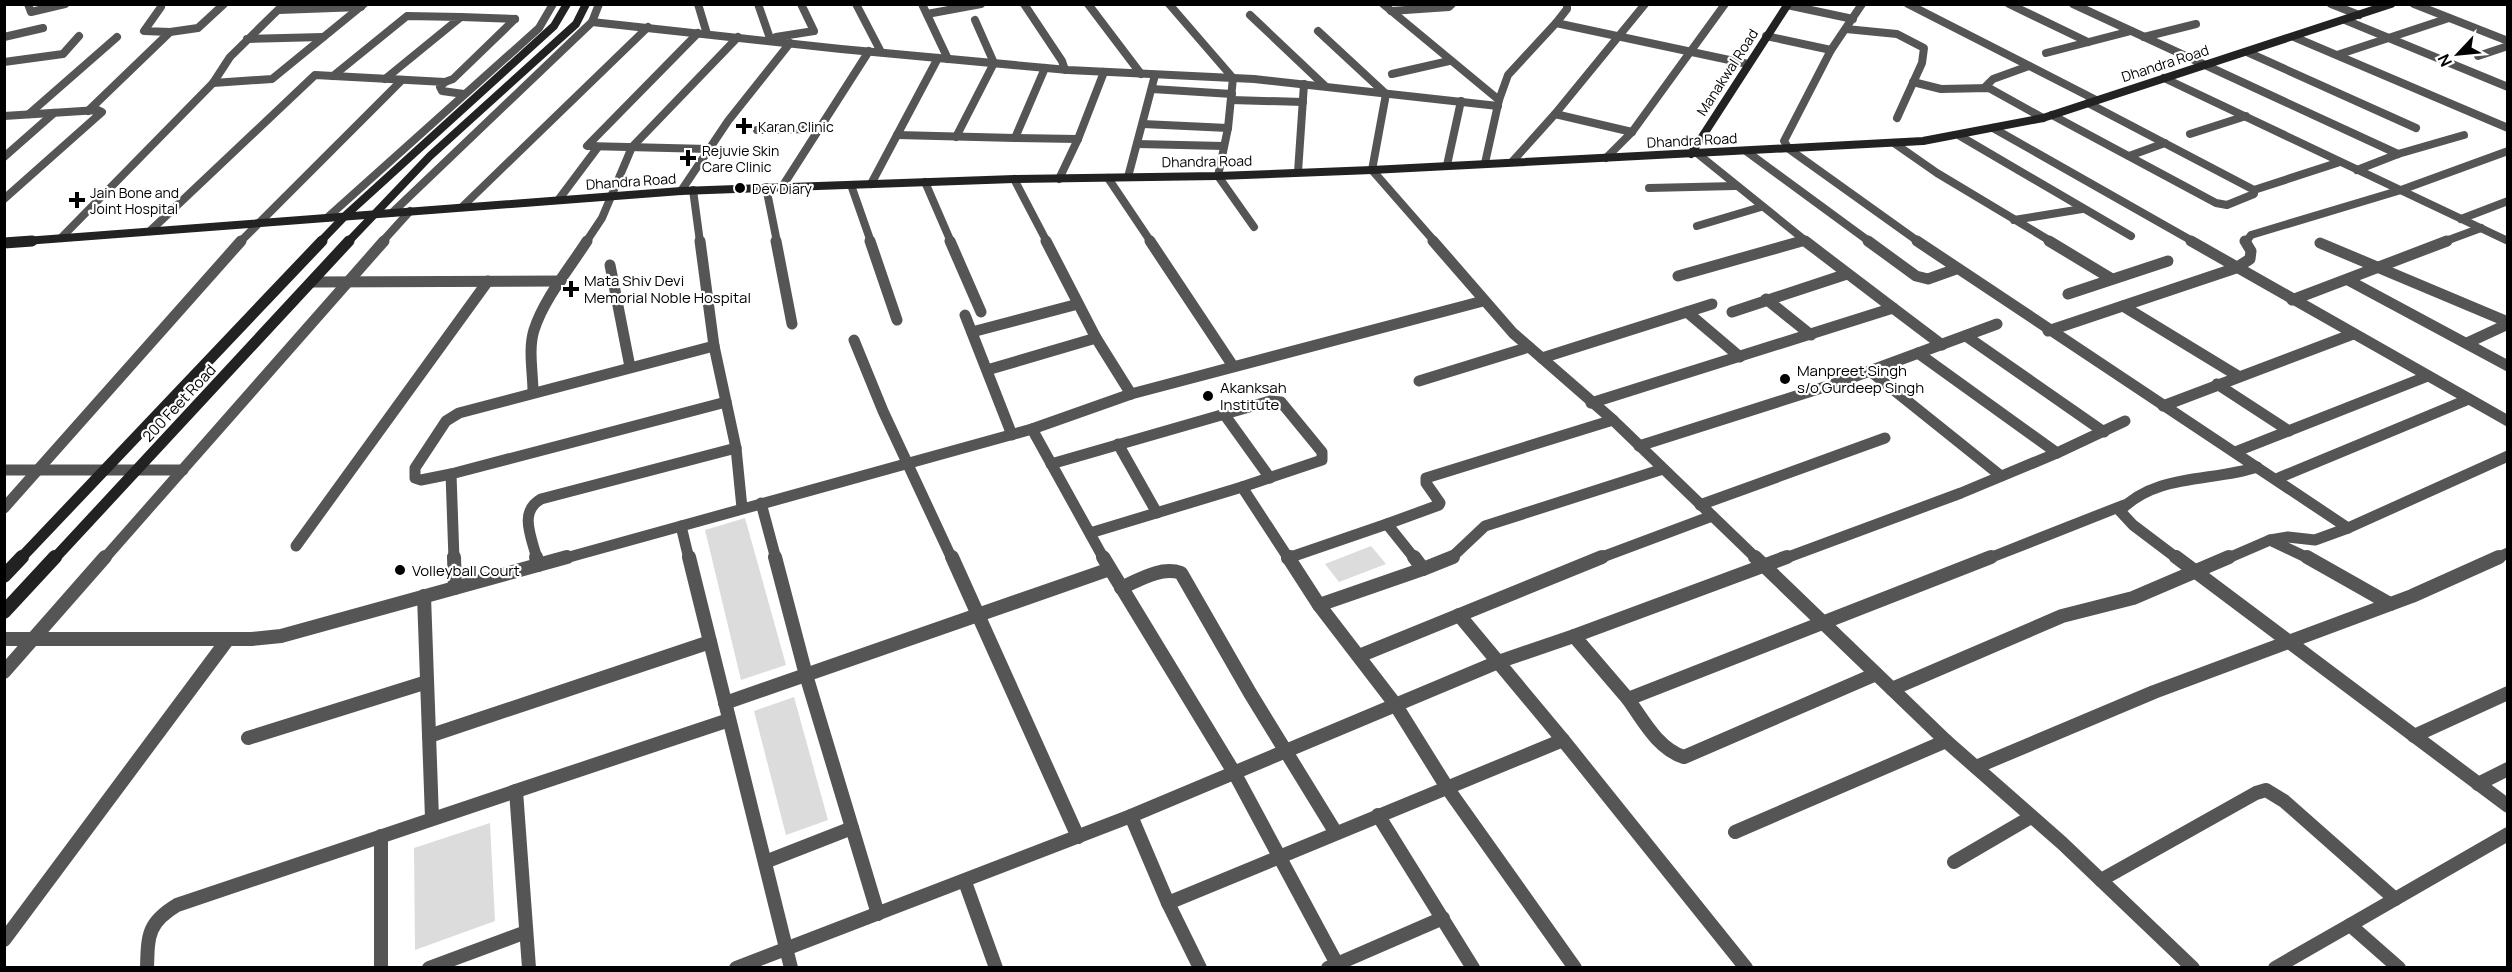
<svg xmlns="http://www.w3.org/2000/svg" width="2512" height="972" font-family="Manrope,sans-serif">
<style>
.green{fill:#dcdcdc}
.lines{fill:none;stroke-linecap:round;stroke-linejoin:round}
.street-far2{stroke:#555;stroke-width:8}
.street-far1{stroke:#555;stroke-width:11}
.street{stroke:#555;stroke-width:14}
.secondary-far2{stroke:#222;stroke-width:8}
.secondary-far1{stroke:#222;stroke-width:11}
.secondary{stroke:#222;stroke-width:14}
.poi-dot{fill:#000;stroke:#fff;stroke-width:2}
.labels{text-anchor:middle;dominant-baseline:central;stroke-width:4.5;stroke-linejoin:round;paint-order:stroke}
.far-street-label{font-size:14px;fill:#000;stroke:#fff}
.far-poi-label{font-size:14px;fill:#000;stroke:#fff;text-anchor:start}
.poi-label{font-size:15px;fill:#000;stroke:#fff;text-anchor:start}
.street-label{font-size:15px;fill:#000;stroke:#fff}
</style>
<rect width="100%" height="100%" fill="#fff"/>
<g class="green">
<path d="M 745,518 L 786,665 L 741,680 L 705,530 Z"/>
<path d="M 1371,546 L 1386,564 L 1339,582 L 1325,564 Z"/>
<path d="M 794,697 L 828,820 L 786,835 L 754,711 Z"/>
<path d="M 490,823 L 495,921 L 415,950 L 414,848 Z"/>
</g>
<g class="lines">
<g class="street-far2">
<path d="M 28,4 L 31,12 L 65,4"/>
<path d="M 698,4 L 707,34"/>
<path d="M 758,4 L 771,41"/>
<path d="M 856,4 L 881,52"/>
<path d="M 922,4 L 948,59"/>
<path d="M 1024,4 L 1062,61 L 1065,70"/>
<path d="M 1088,4 L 1141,74"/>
<path d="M 1169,4 L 1233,78 L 1228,128 L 1218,176 L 1254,227"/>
<path d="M 1383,4 L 1499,100"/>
<path d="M 1862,4 L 1831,50 L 1784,141 L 1789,149 L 1919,242"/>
<path d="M 1908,4 L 2096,100"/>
<path d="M 2009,4 L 2088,42"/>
<path d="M 2073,4 L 2398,154"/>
<path d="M 2331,4 L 2359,15"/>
<path d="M 2414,4 L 2508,41"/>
<path d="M 1787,5 L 1853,19"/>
<path d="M 161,7 L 144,31 L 170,32"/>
<path d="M 279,10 L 361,7"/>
<path d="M 1391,11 L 1449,7 L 1452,4"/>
<path d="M 927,14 L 981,4"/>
<path d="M 1250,15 L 1325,86"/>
<path d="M 461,17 L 515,19"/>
<path d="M 2345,20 L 2508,87"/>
<path d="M 592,22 L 841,49 L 1068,70 L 1254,79 L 1498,106"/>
<path d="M 1556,23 L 1567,9 L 1567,4"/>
<path d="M 1846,29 L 1897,34 L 1924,48 L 1922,63 L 1897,118"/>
<path d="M 1318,31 L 1386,94 L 1372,170 L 1435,242"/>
<path d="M 698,33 L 587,146 L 708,149"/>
<path d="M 1766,36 L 1831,50"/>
<path d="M 4,37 L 43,28"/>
<path d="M 776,37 L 814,31 L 801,4"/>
<path d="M 2144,37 L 2196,24"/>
<path d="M 2294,37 L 2508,128"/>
<path d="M 247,39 L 323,37"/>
<path d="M 2247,52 L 2416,128"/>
<path d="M 2046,53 L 2131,31"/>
<path d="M 2337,55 L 2449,18"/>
<path d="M 2478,56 L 2508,46"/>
<path d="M 4,62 L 63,54 L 79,36"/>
<path d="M 1392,74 L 1449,61"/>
<path d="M 333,76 L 407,16 L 461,17 L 385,79"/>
<path d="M 2164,78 L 2508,241"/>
<path d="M 445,82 L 453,79 L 515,19"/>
<path d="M 1913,82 L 1941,89 L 1989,88 L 2043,118"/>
<path d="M 213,83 L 230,57 L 284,4"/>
<path d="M 1985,87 L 1993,79 L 2029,66"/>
<path d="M 1152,89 L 1232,94"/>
<path d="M 1231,100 L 1303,102"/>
<path d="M 88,111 L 170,32 L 198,28 L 224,4"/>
<path d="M 29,114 L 117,37"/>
<path d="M 2052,115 L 2216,203 L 2227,205 L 2254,194 L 2254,190 L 2088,103"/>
<path d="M 4,116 L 98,110 L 102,112 L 4,199"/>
<path d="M 1143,124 L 1228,128"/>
<path d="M 1993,128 L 2194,242"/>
<path d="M 757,130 L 818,129"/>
<path d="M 1632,132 L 1555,114 L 1645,4"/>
<path d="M 2190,134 L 2246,116"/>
<path d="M 897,135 L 1015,138 L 1045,68"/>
<path d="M 1960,136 L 2131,236"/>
<path d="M 956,137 L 994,63 L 975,20"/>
<path d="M 1015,138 L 1078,139"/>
<path d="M 1894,143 L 1937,173 L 2052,242"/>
<path d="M 1137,144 L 1224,146"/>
<path d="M 1746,151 L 1870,242"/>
<path d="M 1698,154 L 1807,242"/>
<path d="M 2129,156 L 2165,143"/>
<path d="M 4,157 L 54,113"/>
<path d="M 1606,158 L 1632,132 L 1725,4"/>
<path d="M 1512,162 L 1555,114"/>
<path d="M 1485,163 L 1499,100 L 1508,75 L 1556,23 L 1748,64"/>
<path d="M 1447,165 L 1461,101"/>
<path d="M 2357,170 L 2398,154 L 2464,135"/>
<path d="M 1298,172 L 1304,84"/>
<path d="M 1128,177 L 1155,75"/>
<path d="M 1108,178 L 1151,242"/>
<path d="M 1014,179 L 1047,242"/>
<path d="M 1059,179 L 1078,139 L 1104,72"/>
<path d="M 925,182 L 951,242"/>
<path d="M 871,184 L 938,58"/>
<path d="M 851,185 L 871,242"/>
<path d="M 766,187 L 777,242"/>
<path d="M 782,187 L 869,51"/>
<path d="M 1649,188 L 1735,186"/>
<path d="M 693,190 L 700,242"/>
<path d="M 2254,190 L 2340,162"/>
<path d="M 681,191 L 728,121 L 790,43"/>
<path d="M 559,199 L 598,147"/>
<path d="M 462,207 L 648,27"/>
<path d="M 393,212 L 592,22 L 599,4"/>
<path d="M 328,217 L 539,28 L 553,4"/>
<path d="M 2461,219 L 2508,201"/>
<path d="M 2014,220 L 2082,209"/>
<path d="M 1697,226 L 1761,207"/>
<path d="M 150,231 L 315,75 L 445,82 L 440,87 L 442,91 L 464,94"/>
<path d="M 61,238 L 213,83 L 272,79 L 364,4"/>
<path d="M 240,242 L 402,80"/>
<path d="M 382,242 L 410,211"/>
<path d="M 586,242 L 602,218 L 632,147 L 738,37"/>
<path d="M 1797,242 L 1805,240"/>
<path d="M 2246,242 L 2251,235 L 2401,190 L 2508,151"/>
<path d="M 2443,242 L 2481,228"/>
</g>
<g class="street-far1">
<path d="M 700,241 L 714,346 L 736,448 L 742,508"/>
<path d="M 776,241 L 792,324"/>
<path d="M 870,241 L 897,320"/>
<path d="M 950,241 L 981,312"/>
<path d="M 1046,241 L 1096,338 L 1131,394"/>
<path d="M 1150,241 L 1233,366"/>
<path d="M 1433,241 L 1513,333 L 1613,420 L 1757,559"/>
<path d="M 1868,241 L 1916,276 L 1928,279 L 1956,269"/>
<path d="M 1917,241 L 2348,528 L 2315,540 L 2288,537 L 2270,540 L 2226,559"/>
<path d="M 2049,241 L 2112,279"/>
<path d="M 2191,241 L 2508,421"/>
<path d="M 2320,243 L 2508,322"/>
<path d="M 610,265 L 630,367"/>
<path d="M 1678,276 L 1802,241"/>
<path d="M 2348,280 L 2508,366"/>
<path d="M 313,282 L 561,281"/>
<path d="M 2068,294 L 2168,261"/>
<path d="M 1766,299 L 1811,335"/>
<path d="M 2292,300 L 2447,241"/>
<path d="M 2123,306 L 2238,376"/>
<path d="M 1893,308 L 1942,345"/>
<path d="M 1687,312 L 1740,357"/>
<path d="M 1732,312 L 1847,274"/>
<path d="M 965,315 L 1012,435"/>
<path d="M 2048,331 L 2236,268 L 2250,259 L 2251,251 L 2245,241"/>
<path d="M 972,332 L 1078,304"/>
<path d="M 1966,336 L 2104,432"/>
<path d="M 854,340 L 883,411 L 952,559"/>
<path d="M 2467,343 L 2508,324"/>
<path d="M 1918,353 L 2057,453 L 2125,421"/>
<path d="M 1542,358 L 1712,304"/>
<path d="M 987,370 L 1096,338"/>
<path d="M 1870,371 L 2001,476"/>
<path d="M 1419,381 L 1529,347"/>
<path d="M 2217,384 L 2289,431"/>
<path d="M 533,392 C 533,373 528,349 534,330 C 544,299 569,269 587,241"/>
<path d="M 1591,403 L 1893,308 L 1805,241"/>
<path d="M 2163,406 L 2353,334"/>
<path d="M 1224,414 L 1270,478"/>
<path d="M 1032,429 L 1131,394 L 1483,301"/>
<path d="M 1118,444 L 1157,513"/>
<path d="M 1639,446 L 1837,383 L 1997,324"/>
<path d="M 2235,452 L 2428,376"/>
<path d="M 1051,464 L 1270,401 L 1281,402 L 1322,452 L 1322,460 L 1242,487"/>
<path d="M 4,470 L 183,470"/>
<path d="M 451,474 L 421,480 L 415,478 L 415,468 L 446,421 L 459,413 L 714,346"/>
<path d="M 2276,479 L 2469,399"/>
<path d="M 761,503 L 776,559"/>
<path d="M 1700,505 L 1885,438"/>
<path d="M 4,508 L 241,241"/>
<path d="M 1387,524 L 1439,505 L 1440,503 L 1426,483 L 1426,478 L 1613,420"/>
<path d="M 681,526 L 689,559"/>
<path d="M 2348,528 L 2508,456"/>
<path d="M 1090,533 L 1242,487 L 1289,559"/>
<path d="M 2270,540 L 2310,559"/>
<path d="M 296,546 L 488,281"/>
<path d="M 1288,558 L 1387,524 L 1415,559"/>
<path d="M 104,559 L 384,241"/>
<path d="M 454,559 L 451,474 L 726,402"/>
<path d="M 537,559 C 532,538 518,512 541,499 L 736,448"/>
<path d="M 562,559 L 1032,429 L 1104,559"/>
<path d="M 1450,559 L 1485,526 L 1663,469"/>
<path d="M 1597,559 L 1712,516"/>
<path d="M 1783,559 L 1961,493 L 2057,453"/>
<path d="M 1987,559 L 2124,505"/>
<path d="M 2178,559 L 2133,525 L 2120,511 C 2155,473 2213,482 2257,467"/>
<path d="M 2495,559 L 2508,553"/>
</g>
<g class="street">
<path d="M 454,557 L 455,588"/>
<path d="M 536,557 L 538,565"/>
<path d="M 689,557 L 791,968"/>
<path d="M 775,557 L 806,675 L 878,914"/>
<path d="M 952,557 L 1078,837"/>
<path d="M 1103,557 L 1235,774 L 1337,964"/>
<path d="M 1288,557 L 1319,605 L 1395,704 L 1448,789 L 1575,968"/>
<path d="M 1755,557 L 1946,741 L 2062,843 L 2193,968"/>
<path d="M 1787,557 L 1574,636 L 1628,699 L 1991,557"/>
<path d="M 2176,557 L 2508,806"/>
<path d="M 2307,557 L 2390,604"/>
<path d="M 1288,558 L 1290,557"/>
<path d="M 1423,569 L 1453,557"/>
<path d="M 1121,588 C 1139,580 1161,566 1181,573 L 1250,693 L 1336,833"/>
<path d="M 424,596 L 432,818"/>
<path d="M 1319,605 L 1423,569 L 1414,557"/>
<path d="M 1459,615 L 1563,740"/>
<path d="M 4,639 L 252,639 L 281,636 L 567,557"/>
<path d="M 1359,656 L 1602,557"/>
<path d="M 4,672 L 105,557"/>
<path d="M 1892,689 L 2062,616 L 2133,598 L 2229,557"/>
<path d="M 1628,699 C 1643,720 1658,749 1684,757 L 1876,674"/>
<path d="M 725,703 L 1110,569"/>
<path d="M 429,736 L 710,642"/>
<path d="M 2414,736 L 2508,693"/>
<path d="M 248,738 L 427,682"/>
<path d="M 1976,767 L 2154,692 L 2412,596 L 2499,557"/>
<path d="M 2478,784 L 2508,769"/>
<path d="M 516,791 L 729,720"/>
<path d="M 1378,815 L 1473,968"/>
<path d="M 1131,816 L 1498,662 L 1574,636"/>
<path d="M 1735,832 L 1946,741"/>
<path d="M 381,836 L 381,968"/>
<path d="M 765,862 L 852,828"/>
<path d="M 1954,862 L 2031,817"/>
<path d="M 2101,880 L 2256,793 L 2266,790 L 2284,801 L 2395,899"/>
<path d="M 965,882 L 996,968"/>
<path d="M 1168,903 L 1200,968"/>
<path d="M 4,940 L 228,639"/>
<path d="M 147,968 C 148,936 147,923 177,905 L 516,791 L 529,968"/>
<path d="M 429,968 L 526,932"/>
<path d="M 736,968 L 1131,816 L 1168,903 L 1563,740 L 1746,968"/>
<path d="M 1328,968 L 1443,918"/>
<path d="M 2275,968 L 2350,925"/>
<path d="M 2399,968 L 2350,925 L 2508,834"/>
</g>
<g class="secondary-far2">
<path d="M 1691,154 L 1788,4"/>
<path d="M 12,242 L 681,191 L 1014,179 L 1218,176 L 1372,170 L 1923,141 L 2043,118 L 2391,4"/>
<path d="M 320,242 L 346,215 L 554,26 L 567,4"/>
<path d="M 348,242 L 430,156 L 576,24 L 586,4"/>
</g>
<g class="secondary-far1">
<path d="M 4,243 L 32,241"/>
<path d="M 20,559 L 322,241"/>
<path d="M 54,559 L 349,241"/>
</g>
<g class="secondary">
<path d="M 4,576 L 22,557"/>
<path d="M 4,612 L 55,557"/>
</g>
</g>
<g class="poi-dot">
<path d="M741 117h6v6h6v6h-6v6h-6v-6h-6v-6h6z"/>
<path d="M685 149h6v6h6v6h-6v6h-6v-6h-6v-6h6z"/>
<circle cx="740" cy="188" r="6"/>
<path d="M74 191h6v6h6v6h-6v6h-6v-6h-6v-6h6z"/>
<path d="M568 280h6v6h6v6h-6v6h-6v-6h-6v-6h6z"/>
<circle cx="1785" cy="379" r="6"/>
<circle cx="1208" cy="396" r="6"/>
<circle cx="400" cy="570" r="6"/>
</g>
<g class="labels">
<g class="far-street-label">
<text transform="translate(2165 63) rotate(-18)">Dhandra Road</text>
<text transform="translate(1727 72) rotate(-57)">Manakwal Road</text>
<text transform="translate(1692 140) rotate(-3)">Dhandra Road</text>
<text transform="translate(1207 161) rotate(-1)">Dhandra Road</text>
<text transform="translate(631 181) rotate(-4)">Dhandra Road</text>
</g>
<g class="far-poi-label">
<text x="758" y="126">Karan Clinic</text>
<text x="702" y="150">Rejuvie Skin<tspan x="702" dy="16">Care Clinic</tspan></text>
<text x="752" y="188">Dev Diary</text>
<text x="90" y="192">Jain Bone and<tspan x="90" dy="16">Joint Hospital</tspan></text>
</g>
<g class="poi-label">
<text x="584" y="280">Mata Shiv Devi<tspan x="584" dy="17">Memorial Noble Hospital</tspan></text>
<text x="1797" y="370">Manpreet Singh<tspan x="1797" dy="17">s/o Gurdeep Singh</tspan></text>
<text x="1220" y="387">Akanksah<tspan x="1220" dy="17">Institute</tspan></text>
<text x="412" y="570">Volleyball Court</text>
</g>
<g class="street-label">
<text transform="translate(179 403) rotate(-47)">200 Feet Road</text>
</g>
</g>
<rect width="2512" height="972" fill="none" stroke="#000000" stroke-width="12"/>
<g transform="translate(2458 54) rotate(244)" stroke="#ffffff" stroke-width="4.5" paint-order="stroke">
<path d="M0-4.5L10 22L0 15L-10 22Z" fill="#000000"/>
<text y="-9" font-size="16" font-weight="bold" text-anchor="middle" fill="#000000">N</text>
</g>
</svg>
